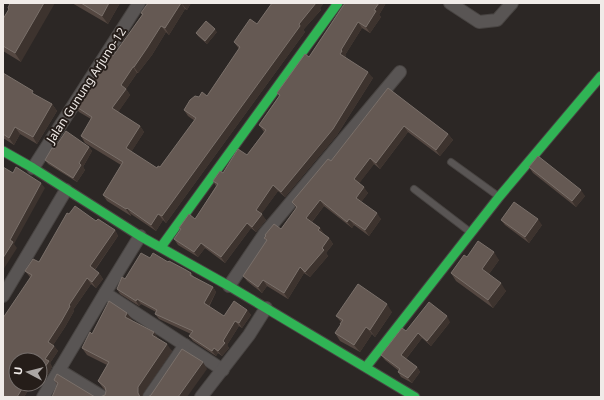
<svg xmlns="http://www.w3.org/2000/svg" width="604" height="400" font-family="'Noto Sans',sans-serif">
<style>
.lines{fill:none;stroke-linecap:round;stroke-linejoin:round}
.lane-casing{stroke:#484442;stroke-width:8}
.street-casing{stroke:#484442;stroke-width:14}
.fast-casing{stroke:#484442;stroke-width:11}
.lane{stroke:#595554;stroke-width:6}
.street{stroke:#595554;stroke-width:12}
.fast{stroke:#30b455;stroke-width:9}
.wall{fill:#544741}
.shaded-wall{fill:#3d332e}
.building{fill:#655953;stroke:#7a706a}
.labels{text-anchor:middle;dominant-baseline:central;stroke-width:4;stroke-linejoin:round;paint-order:stroke}
.street-label{font-size:12px;fill:#f0ebe8;stroke:#251d19}
</style>
<rect width="100%" height="100%" fill="#2c2725"/>
<g class="lines">
<g class="lane-casing">
<g id="lane">
<path d="M 451,162 L 498,196"/>
<path d="M 414,189 L 470,232"/>
</g>
</g>
<g class="street-casing">
<g id="street">
<path d="M 450,3 L 479,22 L 497,20 L 512,3"/>
<path d="M 33,168 L 139,3"/>
<path d="M 229,286 L 265,233 L 400,72"/>
<path d="M 105,293 L 223,370"/>
<path d="M 3,296 L 66,190"/>
<path d="M 59,370 L 103,397"/>
<path d="M 43,397 L 105,293 L 140,236"/>
<path d="M 149,397 L 185,345"/>
<path d="M 201,397 L 249,335 L 266,308"/>
</g>
</g>
<g class="fast-casing">
<g id="fast">
<path d="M 3,151 L 33,168 L 140,236 L 229,286 L 415,397"/>
<path d="M 161,247 L 338,3"/>
<path d="M 366,367 L 499,197 L 601,76"/>
</g>
</g>
<use href="#lane" class="lane"/>
<use href="#street" class="street"/>
<use href="#fast" class="fast"/>
</g>
<g class="wall">
<path d="M 10,3 L 21,62 L 3,51 L 3,19 L 9,9 L 8,8 Z"/>
<path d="M 72,3 L 120,3 L 108,24 Z"/>
<path d="M 148,3 L 191,3 L 187,10 L 185,9 L 169,35 L 166,32 L 152,55 L 138,73 L 137,73 L 126,89 L 130,95 L 118,112 L 140,126 L 144,132 L 131,152 L 157,168 L 160,167 L 195,121 L 188,116 L 184,110 L 199,97 L 207,96 L 239,49 L 234,42 L 257,24 L 272,3 L 324,3 L 320,8 L 321,10 L 303,30 L 305,32 L 166,223 L 163,220 L 156,231 L 131,214 L 131,216 L 107,201 L 103,195 L 121,165 L 85,143 L 81,136 L 91,119 L 79,112 L 75,106 L 113,56 L 142,15 L 141,13 Z"/>
<path d="M 345,3 L 386,3 L 379,15 L 381,17 L 370,33 L 362,28 L 345,55 L 346,56 L 345,57 L 373,78 L 337,135 L 285,197 L 278,191 L 261,214 L 266,220 L 256,232 L 251,228 L 225,263 L 205,248 L 198,257 L 178,245 L 174,239 L 181,230 L 179,228 L 195,219 L 216,186 L 213,181 L 223,173 L 247,155 L 264,132 L 259,125 L 279,96 L 277,93 L 309,57 Z"/>
<path d="M 217,32 L 207,44 L 198,36 L 196,33 Z"/>
<path d="M 3,73 L 36,96 L 52,104 L 57,111 L 37,144 L 20,134 L 14,145 L 3,138 Z"/>
<path d="M 388,88 L 448,134 L 453,140 L 440,156 L 408,132 L 380,169 L 374,164 L 359,183 L 368,193 L 361,202 L 381,219 L 369,236 L 354,225 L 352,228 L 324,206 L 312,222 L 320,228 L 324,234 L 329,238 L 333,244 L 326,253 L 328,256 L 310,277 L 304,273 L 288,299 L 267,286 L 262,293 L 247,281 L 243,276 L 267,241 L 264,238 L 266,236 L 265,235 L 281,229 L 296,208 L 292,202 L 331,161 Z"/>
<path d="M 89,147 L 92,151 L 83,167 L 85,170 L 77,182 L 48,164 L 45,160 L 54,149 Z"/>
<path d="M 529,167 L 585,196 L 576,207 L 533,173 Z"/>
<path d="M 69,214 L 96,221 L 115,230 L 118,236 L 95,270 L 99,273 L 103,279 L 96,288 L 91,284 L 73,310 L 74,311 L 65,327 L 53,345 L 58,351 L 50,363 L 52,367 L 45,379 L 40,375 L 40,360 L 16,384 L 32,384 L 24,397 L 3,397 L 30,277 L 25,271 L 39,262 Z"/>
<path d="M 501,220 L 542,225 L 529,243 L 505,225 Z"/>
<path d="M 467,257 L 499,260 L 489,274 L 506,291 L 493,308 L 456,281 L 451,273 Z"/>
<path d="M 150,258 L 168,262 L 191,273 L 194,277 L 213,287 L 216,292 L 209,307 L 224,316 L 247,310 L 251,315 L 242,328 L 239,326 L 227,345 L 229,348 L 222,356 L 218,353 L 216,356 L 193,341 L 189,336 L 191,334 L 159,319 L 155,314 L 156,312 L 141,304 L 139,306 L 120,294 L 117,289 L 125,279 Z"/>
<path d="M 392,312 L 375,337 L 372,334 L 360,352 L 340,341 L 335,333 L 341,325 L 340,324 L 341,322 L 336,316 Z"/>
<path d="M 132,319 L 131,320 L 154,332 L 158,339 L 172,351 L 143,393 L 142,397 L 105,395 L 106,391 L 103,388 L 98,381 L 107,365 L 87,355 L 82,348 L 92,334 Z"/>
<path d="M 450,322 L 431,346 L 422,338 L 406,359 L 417,367 L 420,372 L 412,383 L 401,377 L 398,372 L 399,371 L 385,360 L 381,355 L 406,331 Z"/>
<path d="M 54,380 L 95,397 L 57,385 Z"/>
</g>
<g class="shaded-wall">
<path d="M 44,3 L 55,3 L 21,62 L 15,53 Z"/>
<path d="M 109,3 L 120,3 L 108,24 L 102,16 Z"/>
<path d="M 181,3 L 185,9 L 169,35 L 165,28 Z"/>
<path d="M 183,3 L 191,3 L 187,10 L 182,4 Z"/>
<path d="M 315,3 L 324,3 L 320,8 L 321,10 L 303,30 L 305,32 L 166,223 L 162,216 L 299,24 Z"/>
<path d="M 379,3 L 386,3 L 379,15 L 381,17 L 370,33 L 366,27 L 374,10 Z"/>
<path d="M 358,22 L 362,28 L 345,55 L 346,56 L 344,60 L 340,54 L 341,50 Z"/>
<path d="M 161,26 L 166,32 L 152,55 L 138,73 L 134,67 Z"/>
<path d="M 215,29 L 217,32 L 207,44 L 205,41 Z"/>
<path d="M 133,67 L 137,73 L 126,89 L 130,95 L 117,114 L 112,108 L 121,85 Z"/>
<path d="M 368,72 L 373,78 L 337,135 L 285,197 L 281,192 Z"/>
<path d="M 52,104 L 57,111 L 37,144 L 33,137 Z"/>
<path d="M 140,126 L 144,132 L 130,154 L 126,148 Z"/>
<path d="M 404,126 L 408,132 L 380,169 L 376,163 Z"/>
<path d="M 15,127 L 20,134 L 14,145 L 9,138 Z"/>
<path d="M 448,134 L 453,140 L 440,156 L 436,150 Z"/>
<path d="M 89,147 L 92,151 L 83,167 L 85,170 L 77,182 L 73,178 L 79,163 Z"/>
<path d="M 370,158 L 374,164 L 358,185 L 354,179 Z"/>
<path d="M 41,183 L 45,188 L 14,244 L 17,248 L 3,270 L 3,258 L 10,240 Z"/>
<path d="M 273,185 L 278,191 L 260,216 L 256,210 Z"/>
<path d="M 364,187 L 368,193 L 360,204 L 356,198 Z"/>
<path d="M 581,190 L 585,196 L 576,207 L 572,201 Z"/>
<path d="M 320,200 L 324,206 L 310,224 L 306,218 Z"/>
<path d="M 127,208 L 131,214 L 131,216 L 126,209 Z"/>
<path d="M 377,213 L 381,219 L 369,236 L 365,230 Z"/>
<path d="M 158,214 L 163,220 L 156,231 L 151,225 Z"/>
<path d="M 262,214 L 266,220 L 256,232 L 252,227 Z"/>
<path d="M 349,219 L 354,225 L 352,228 L 347,222 Z"/>
<path d="M 538,219 L 542,225 L 529,243 L 525,237 Z"/>
<path d="M 247,223 L 251,228 L 225,263 L 221,257 Z"/>
<path d="M 320,228 L 324,234 L 318,230 Z"/>
<path d="M 115,230 L 118,236 L 93,272 L 90,266 Z"/>
<path d="M 329,238 L 333,244 L 326,253 L 328,256 L 310,277 L 305,272 Z"/>
<path d="M 201,243 L 205,248 L 198,257 L 194,252 Z"/>
<path d="M 494,252 L 499,260 L 487,277 L 482,269 Z"/>
<path d="M 300,267 L 304,273 L 288,299 L 284,293 Z"/>
<path d="M 99,273 L 103,279 L 96,288 L 92,282 Z"/>
<path d="M 87,278 L 91,284 L 73,310 L 74,311 L 65,327 L 52,347 L 48,342 L 69,305 Z"/>
<path d="M 263,280 L 267,286 L 262,293 L 258,287 Z"/>
<path d="M 501,283 L 506,291 L 493,308 L 488,300 Z"/>
<path d="M 213,287 L 216,292 L 207,309 L 204,303 Z"/>
<path d="M 137,299 L 141,304 L 139,306 L 136,301 Z"/>
<path d="M 387,304 L 392,312 L 375,337 L 370,330 Z"/>
<path d="M 247,310 L 251,315 L 242,328 L 239,323 Z"/>
<path d="M 127,313 L 132,319 L 129,323 L 125,317 Z"/>
<path d="M 447,316 L 450,322 L 431,346 L 427,341 Z"/>
<path d="M 235,321 L 239,326 L 227,345 L 229,348 L 222,356 L 218,351 L 223,341 Z"/>
<path d="M 366,327 L 372,334 L 360,352 L 354,345 Z"/>
<path d="M 154,332 L 158,339 L 152,335 Z"/>
<path d="M 418,333 L 422,338 L 405,360 L 401,355 Z"/>
<path d="M 167,344 L 172,351 L 143,393 L 142,397 L 140,397 L 138,393 L 138,387 Z"/>
<path d="M 54,346 L 58,351 L 50,363 L 52,367 L 45,379 L 41,373 L 45,359 Z"/>
<path d="M 214,348 L 218,353 L 216,356 L 212,351 Z"/>
<path d="M 203,362 L 207,369 L 187,397 L 178,397 Z"/>
<path d="M 417,367 L 420,372 L 412,383 L 408,378 Z"/>
<path d="M 25,384 L 32,384 L 24,397 L 17,397 Z"/>
</g>
<g class="building">
<path d="M 10,3 L 44,3 L 15,53 L 3,46 L 3,19 L 9,9 L 8,8 Z"/>
<path d="M 81,3 L 109,3 L 102,16 Z"/>
<path d="M 148,3 L 183,3 L 182,4 L 181,3 L 165,28 L 161,26 L 147,48 L 134,67 L 133,67 L 121,85 L 126,89 L 112,108 L 140,126 L 126,148 L 157,168 L 158,166 L 160,167 L 196,118 L 184,110 L 190,100 L 195,96 L 199,97 L 202,92 L 207,96 L 240,47 L 234,42 L 250,19 L 257,24 L 272,3 L 316,3 L 299,24 L 300,26 L 162,216 L 158,214 L 151,225 L 127,208 L 126,209 L 103,195 L 123,162 L 81,136 L 92,117 L 75,106 L 109,53 L 113,56 L 143,14 L 141,13 Z"/>
<path d="M 345,3 L 379,3 L 374,10 L 376,11 L 366,27 L 358,22 L 341,50 L 342,51 L 340,54 L 368,72 L 333,129 L 281,192 L 273,185 L 256,210 L 262,214 L 252,227 L 247,223 L 221,257 L 201,243 L 194,252 L 174,239 L 181,229 L 179,228 L 189,214 L 195,219 L 218,184 L 213,181 L 220,171 L 223,173 L 238,149 L 247,155 L 266,130 L 259,125 L 280,95 L 277,93 L 305,54 L 309,57 Z"/>
<path d="M 206,21 L 215,29 L 205,41 L 196,33 Z"/>
<path d="M 3,73 L 33,91 L 32,93 L 52,104 L 33,137 L 15,127 L 9,138 L 3,134 Z"/>
<path d="M 388,88 L 448,134 L 436,150 L 404,126 L 376,163 L 370,158 L 354,179 L 364,187 L 356,198 L 377,213 L 365,230 L 349,219 L 347,222 L 320,200 L 306,218 L 320,228 L 318,230 L 329,238 L 322,248 L 324,250 L 305,272 L 300,267 L 284,293 L 263,280 L 258,287 L 243,276 L 267,240 L 264,238 L 266,236 L 265,235 L 274,224 L 281,229 L 297,207 L 292,202 L 328,159 L 331,161 Z"/>
<path d="M 66,131 L 89,147 L 79,163 L 81,165 L 73,178 L 45,160 L 52,148 L 54,149 Z"/>
<path d="M 538,156 L 581,190 L 572,201 L 529,167 Z"/>
<path d="M 3,167 L 13,173 L 16,167 L 41,183 L 10,240 L 13,242 L 3,258 Z"/>
<path d="M 514,202 L 538,219 L 525,237 L 501,220 Z"/>
<path d="M 75,206 L 96,221 L 98,219 L 115,230 L 90,266 L 99,273 L 92,282 L 87,278 L 69,305 L 70,306 L 61,322 L 48,342 L 54,346 L 45,359 L 49,361 L 41,373 L 40,372 L 40,360 L 16,360 L 16,384 L 25,384 L 17,397 L 3,397 L 3,318 L 32,275 L 25,271 L 33,259 L 39,262 L 67,213 L 69,214 Z"/>
<path d="M 478,241 L 494,252 L 482,269 L 501,283 L 488,300 L 451,273 L 464,255 L 467,257 Z"/>
<path d="M 141,253 L 150,258 L 153,253 L 168,262 L 169,261 L 186,270 L 191,273 L 190,275 L 213,287 L 204,303 L 224,316 L 234,301 L 247,310 L 239,323 L 235,321 L 223,341 L 225,343 L 218,351 L 214,348 L 212,351 L 189,336 L 193,331 L 155,314 L 157,310 L 137,299 L 136,301 L 117,289 L 122,277 L 125,279 Z"/>
<path d="M 358,284 L 387,304 L 370,330 L 366,327 L 354,345 L 335,333 L 341,324 L 340,324 L 343,320 L 336,316 Z"/>
<path d="M 109,301 L 127,313 L 125,317 L 154,332 L 152,335 L 167,344 L 138,387 L 138,393 L 140,397 L 143,397 L 100,397 L 105,395 L 106,391 L 105,387 L 98,381 L 109,362 L 82,348 L 90,332 L 92,334 Z"/>
<path d="M 429,302 L 447,316 L 427,341 L 418,333 L 401,355 L 417,367 L 408,378 L 398,372 L 400,369 L 381,355 L 402,328 L 406,331 Z"/>
<path d="M 182,349 L 203,362 L 178,397 L 148,397 L 151,395 Z"/>
<path d="M 57,374 L 95,397 L 52,397 L 58,383 L 54,380 Z"/>
</g>
<g class="labels">
<g class="street-label">
<text transform="translate(86 85) rotate(-57)">Jalan Gunung Arjuno-12</text>
</g>
</g>
<rect width="604" height="400" fill="none" stroke="#f0ebe8" stroke-width="8"/>
<g transform="translate(28 372) rotate(277)"><circle r="19" fill="#251d19" stroke="#766f6c"/>
<path d="M0-3L7 15L0 10L-7 15Z" fill="#aba6a4"/>
<text y="-6" font-size="11" font-weight="bold" text-anchor="middle" fill="#f0ebe8">U</text>
</g>
</svg>
